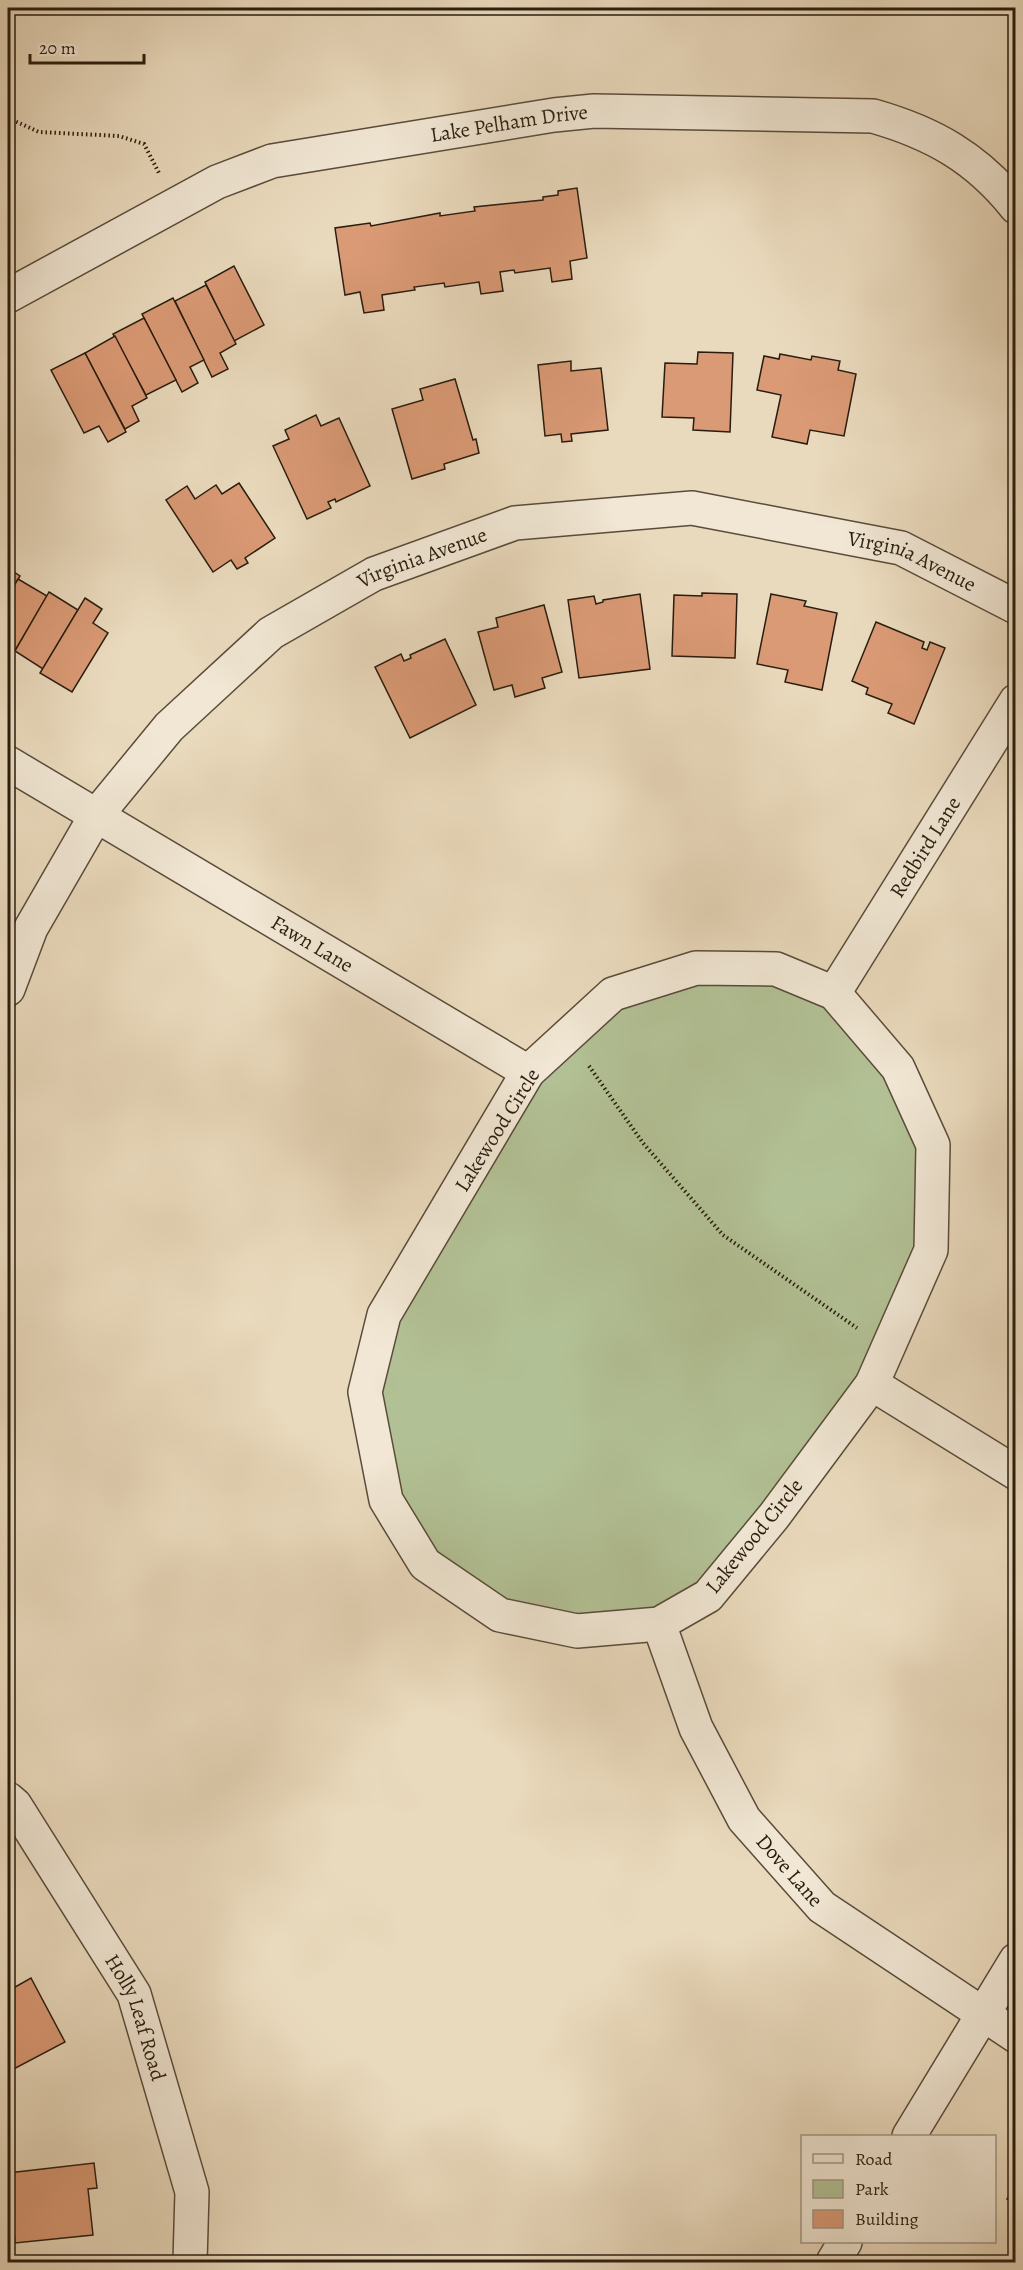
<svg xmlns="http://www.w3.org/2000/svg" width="1023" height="2270" font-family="Alegreya,serif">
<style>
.green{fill:#b2c195;stroke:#6e6f52;stroke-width:1.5}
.building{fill:#da9a75;stroke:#291d0f;stroke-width:1.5}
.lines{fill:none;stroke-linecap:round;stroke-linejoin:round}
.minor-casing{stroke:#594c3a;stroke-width:36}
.tertiary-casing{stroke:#594c3a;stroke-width:36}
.path{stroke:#291d0f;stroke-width:4;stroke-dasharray:1.5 3;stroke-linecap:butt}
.minor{stroke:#f1e7d4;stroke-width:33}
.tertiary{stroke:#f1e7d4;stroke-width:33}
.labels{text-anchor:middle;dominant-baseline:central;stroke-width:4.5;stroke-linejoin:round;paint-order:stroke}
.street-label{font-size:21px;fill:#291d0f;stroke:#f1e7d4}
</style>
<rect width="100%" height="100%" fill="#eadabd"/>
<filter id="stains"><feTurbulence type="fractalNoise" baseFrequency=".00333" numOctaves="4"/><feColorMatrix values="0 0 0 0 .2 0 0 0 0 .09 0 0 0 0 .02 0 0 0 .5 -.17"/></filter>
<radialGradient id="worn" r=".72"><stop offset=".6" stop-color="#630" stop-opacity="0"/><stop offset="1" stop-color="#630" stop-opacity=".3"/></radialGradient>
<path class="green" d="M 696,968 L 834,993 L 910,1095 L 931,1250 L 872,1384 L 708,1596 L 659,1624 L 527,1620 L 425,1564 L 379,1464 L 384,1315 L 528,1072 L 613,994 Z"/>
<g class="building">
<path d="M 577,188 L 587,258 L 570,261 L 572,279 L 552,282 L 550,268 L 515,273 L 514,270 L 500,272 L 503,291 L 481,294 L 479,282 L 445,287 L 444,283 L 414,287 L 415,290 L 382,295 L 384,310 L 364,313 L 360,292 L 345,295 L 335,228 L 370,223 L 371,226 L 440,213 L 440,216 L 475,211 L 474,207 L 543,200 L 543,197 L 558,195 L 558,191 Z"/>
<path d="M 234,266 L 264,325 L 234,341 L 205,282 Z"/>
<path d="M 206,285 L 236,344 L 220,353 L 228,369 L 212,377 L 175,301 Z"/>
<path d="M 173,298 L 204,360 L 190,367 L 198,383 L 182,392 L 142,314 Z"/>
<path d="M 144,318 L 176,380 L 146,395 L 113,334 Z"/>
<path d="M 115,336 L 147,398 L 132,406 L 139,421 L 125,429 L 85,353 Z"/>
<path d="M 698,352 L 733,353 L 730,432 L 693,430 L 694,418 L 662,417 L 665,363 L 697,364 Z"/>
<path d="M 85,353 L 126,432 L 108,442 L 99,426 L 84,433 L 51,370 Z"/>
<path d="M 780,354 L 811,360 L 812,356 L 840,361 L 838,370 L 856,374 L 844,436 L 810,430 L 807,444 L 772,437 L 781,395 L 757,390 L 764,356 L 779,359 Z"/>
<path d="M 571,361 L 571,371 L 601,368 L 608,430 L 571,434 L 572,441 L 562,442 L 561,434 L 545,436 L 538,365 Z"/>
<path d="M 455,379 L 473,440 L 476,439 L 479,453 L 444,464 L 445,469 L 412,479 L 392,409 L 423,400 L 420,389 Z"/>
<path d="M 316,415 L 321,426 L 339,418 L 370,486 L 336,502 L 335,499 L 328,502 L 331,508 L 307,519 L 273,446 L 289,439 L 285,430 Z"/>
<path d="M 239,483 L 275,538 L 245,558 L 248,563 L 237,569 L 231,560 L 213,572 L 166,500 L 187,486 L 195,499 L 216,485 L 222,494 Z"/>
<path d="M 8,568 L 20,576 L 8,596 Z"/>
<path d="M 18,579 L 47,596 L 13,654 L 8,650 L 8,596 Z"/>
<path d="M 49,592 L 78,610 L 43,669 L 15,651 Z"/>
<path d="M 702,593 L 737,594 L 735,658 L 672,656 L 674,595 L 702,596 Z"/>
<path d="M 640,594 L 650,669 L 579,678 L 568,600 L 594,596 L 596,604 L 603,602 L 603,600 Z"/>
<path d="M 771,594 L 806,601 L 804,606 L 837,613 L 822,690 L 785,682 L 788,670 L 757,664 Z"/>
<path d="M 85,598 L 102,609 L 93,623 L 108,633 L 72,692 L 40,673 Z"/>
<path d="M 544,605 L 562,672 L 542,678 L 545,688 L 515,697 L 512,685 L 494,690 L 478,632 L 498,627 L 496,618 Z"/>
<path d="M 876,622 L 924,642 L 922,648 L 927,650 L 930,642 L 945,648 L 914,724 L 888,713 L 892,704 L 866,694 L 868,688 L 852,681 Z"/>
<path d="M 445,639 L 476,705 L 410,738 L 375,667 L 401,654 L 404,661 L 411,658 L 410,655 Z"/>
<path d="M 31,1978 L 65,2042 L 8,2072 L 8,1991 Z"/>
<path d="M 94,2163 L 97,2188 L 88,2189 L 93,2235 L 15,2243 L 12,2210 L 8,2211 L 8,2173 Z"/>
<path d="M 1016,2186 L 1016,2204 L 1007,2199 Z"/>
</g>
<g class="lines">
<g class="minor-casing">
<g id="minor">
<path id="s1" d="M 8,296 L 217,182 L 272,161 L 554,115 L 594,111 L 873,116 C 933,133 977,158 1016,207"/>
<path id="s2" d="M 8,763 L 528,1072"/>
<path d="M 696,968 L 776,969 L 834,993 L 898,1068 L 933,1145 L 931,1250 L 872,1384 L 774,1516 L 708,1596 L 659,1624 L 577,1631 L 500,1615 L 425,1564 L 386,1500 L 365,1392 L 384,1315 L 528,1072 L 613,994 Z"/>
<path id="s3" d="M 834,993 L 1016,701"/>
<path d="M 872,1384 L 1016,1473"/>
<path id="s4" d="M 659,1624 L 696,1728 L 744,1819 L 822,1907 L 1016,2036"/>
<path id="s5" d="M 8,1799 L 15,1805 L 134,1994 L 192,2192 L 190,2262"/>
<path d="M 909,2136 L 1016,1960"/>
<path d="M 833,2262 L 845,2242"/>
</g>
</g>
<g class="tertiary-casing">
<g id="tertiary">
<path id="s6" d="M 8,989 L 31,928 L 95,817 L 169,727 L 271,633 L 374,574 L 515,523 L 692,508 L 901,548 L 1016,607"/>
</g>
</g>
<g class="path">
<path d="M 8,118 L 39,132 L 119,136 L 144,144 L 159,173"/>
<path d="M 589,1066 L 643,1143 L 723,1235 L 857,1328"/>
</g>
<use href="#minor" class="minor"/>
<use href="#tertiary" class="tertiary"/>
</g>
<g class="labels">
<g class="street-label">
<text stroke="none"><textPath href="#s1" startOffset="537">Lake Pelham Drive</textPath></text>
<text stroke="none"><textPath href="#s6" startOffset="618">Virginia Avenue</textPath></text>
<text stroke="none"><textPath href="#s6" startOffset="1122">Virginia Avenue</textPath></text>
<text stroke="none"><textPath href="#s3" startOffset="172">Redbird Lane</textPath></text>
<text stroke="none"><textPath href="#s2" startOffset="354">Fawn Lane</textPath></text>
<text transform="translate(497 1130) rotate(-58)">Lakewood Circle</text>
<text transform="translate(754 1536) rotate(-51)">Lakewood Circle</text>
<text stroke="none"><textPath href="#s4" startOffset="282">Dove Lane</textPath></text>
<text stroke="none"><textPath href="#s5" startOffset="255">Holly Leaf Road</textPath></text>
</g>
</g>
<rect width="1023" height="2270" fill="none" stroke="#eadabd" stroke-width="30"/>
<rect x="9" y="9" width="1005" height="2252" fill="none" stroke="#291d0f" stroke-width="3"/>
<rect x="15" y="15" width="993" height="2240" fill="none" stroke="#291d0f" stroke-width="1.5"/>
<rect x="801" y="2135" width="195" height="108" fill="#f1e7d4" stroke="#a19685" stroke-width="1.5"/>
<rect x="813" y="2154" width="30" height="9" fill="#f1e7d4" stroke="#a19685" stroke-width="1.5"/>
<text x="855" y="2165" font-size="18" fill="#291d0f">Road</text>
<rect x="813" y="2180" width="30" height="18" fill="#b2c195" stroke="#a19685" stroke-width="1.5"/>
<text x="855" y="2195" font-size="18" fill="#291d0f">Park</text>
<rect x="813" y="2210" width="30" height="18" fill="#da9a75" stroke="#a19685" stroke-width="1.5"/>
<text x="855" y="2225" font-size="18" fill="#291d0f">Building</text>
<path d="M30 54v9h114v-9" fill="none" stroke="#291d0f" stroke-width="3"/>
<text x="39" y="54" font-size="18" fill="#291d0f" stroke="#f1e7d4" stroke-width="4.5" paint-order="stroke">20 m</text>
<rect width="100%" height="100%" filter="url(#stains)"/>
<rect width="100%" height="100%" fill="url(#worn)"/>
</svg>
